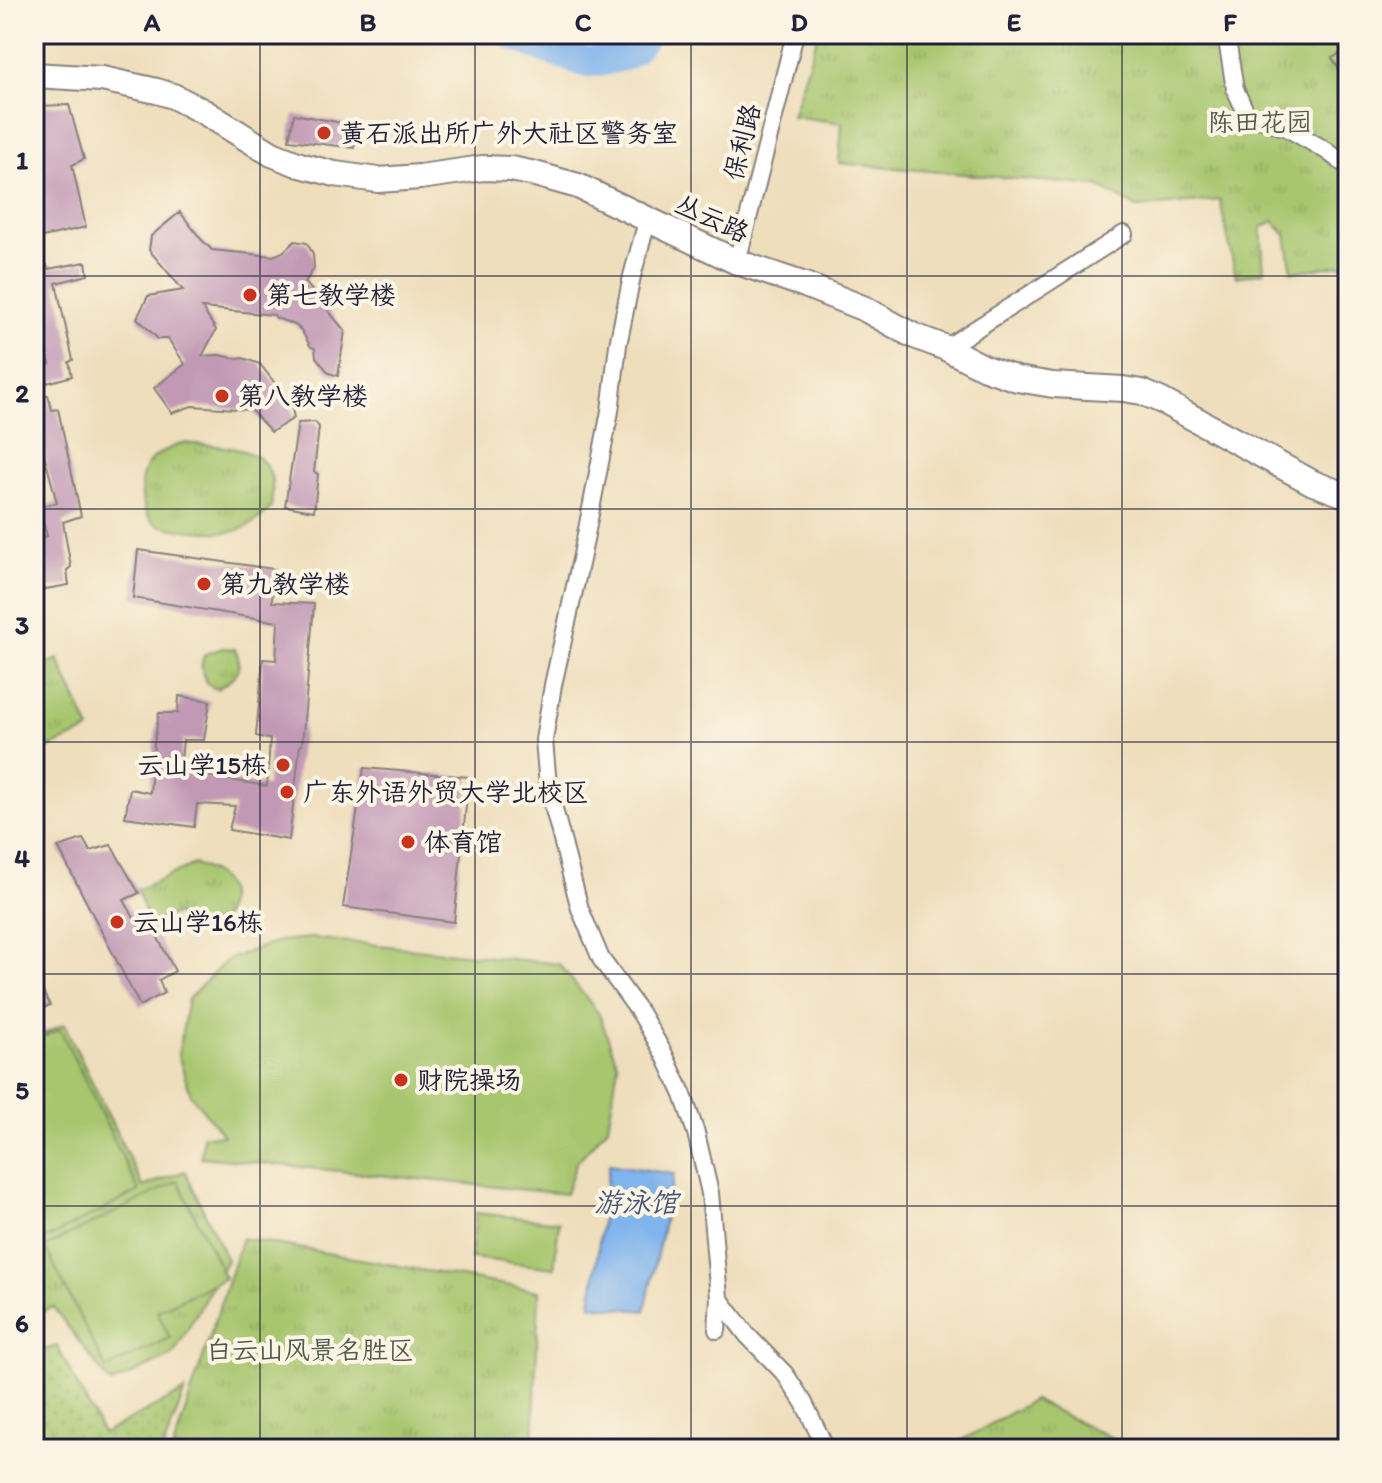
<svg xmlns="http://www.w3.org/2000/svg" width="1382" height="1483" font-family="Itim,'LXGW WenKai TC',sans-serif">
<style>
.grass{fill:url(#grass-dots);stroke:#647454;stroke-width:2}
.park{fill:url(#park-tufts);stroke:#647454;stroke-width:2}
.pitch{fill:#a7c66e;stroke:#647454;stroke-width:2}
.water{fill:#80b4ed;stroke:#516b94;stroke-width:2}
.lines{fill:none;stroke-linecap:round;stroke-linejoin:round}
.river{stroke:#80b4ed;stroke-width:30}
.building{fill:#c199b5}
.street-casing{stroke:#88807c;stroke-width:20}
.secondary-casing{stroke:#88807c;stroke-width:28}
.street{stroke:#fff;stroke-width:16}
.secondary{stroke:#fff;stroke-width:24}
.grid{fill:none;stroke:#22223b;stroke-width:2;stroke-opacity:0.55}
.poi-dot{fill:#c8321e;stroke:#fcf5e5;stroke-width:3}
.labels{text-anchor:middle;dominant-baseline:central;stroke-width:8;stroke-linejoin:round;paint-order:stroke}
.park-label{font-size:26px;fill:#515b4d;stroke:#fcf5e5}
.poi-label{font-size:26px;fill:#22223b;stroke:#fcf5e5;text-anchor:start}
.street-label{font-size:26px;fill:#22223b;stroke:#fcf5e5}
.water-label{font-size:28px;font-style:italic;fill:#435579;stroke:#fcf5e5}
.neatline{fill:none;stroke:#22223b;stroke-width:3}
.grid-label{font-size:26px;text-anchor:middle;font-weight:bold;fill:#22223b}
</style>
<defs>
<pattern id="grass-dots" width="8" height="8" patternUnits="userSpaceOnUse" patternTransform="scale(2)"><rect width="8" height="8" fill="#a7c66e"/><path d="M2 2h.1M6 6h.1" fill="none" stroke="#8faa60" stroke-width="1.8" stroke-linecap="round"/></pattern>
<pattern id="park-tufts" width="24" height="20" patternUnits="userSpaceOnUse" patternTransform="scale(2)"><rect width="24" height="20" fill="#a7c66e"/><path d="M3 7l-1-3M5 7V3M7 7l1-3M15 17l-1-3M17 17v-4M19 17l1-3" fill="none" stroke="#8faa60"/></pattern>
</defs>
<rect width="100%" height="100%" fill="#fcf5e5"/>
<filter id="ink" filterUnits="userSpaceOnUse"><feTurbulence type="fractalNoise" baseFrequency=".0125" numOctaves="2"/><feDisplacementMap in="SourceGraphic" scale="16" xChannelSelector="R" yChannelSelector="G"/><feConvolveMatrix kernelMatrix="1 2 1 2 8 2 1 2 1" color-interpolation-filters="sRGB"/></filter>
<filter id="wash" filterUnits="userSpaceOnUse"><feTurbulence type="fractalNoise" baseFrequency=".006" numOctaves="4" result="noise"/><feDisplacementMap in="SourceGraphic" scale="32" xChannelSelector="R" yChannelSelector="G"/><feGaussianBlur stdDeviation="1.8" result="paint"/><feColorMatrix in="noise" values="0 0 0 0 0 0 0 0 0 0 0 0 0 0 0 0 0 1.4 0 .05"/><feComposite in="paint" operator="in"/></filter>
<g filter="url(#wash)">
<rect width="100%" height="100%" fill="#eedebc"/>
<path class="grass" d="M 57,1346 L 103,1434 L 185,1391 L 163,1449 L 34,1449 L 34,1353 Z"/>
<g class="park">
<path d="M 818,34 L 1348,34 L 1348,264 L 1292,272 L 1286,235 L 1273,221 L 1261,228 L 1264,272 L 1236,277 L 1220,200 L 1137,208 L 1098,186 L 839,163 L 842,123 L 792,116 Z"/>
<path d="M 181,443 C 208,446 263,443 271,476 C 274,487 272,498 271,508 C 260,518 250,527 235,531 C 221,534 166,531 155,523 C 147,518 143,506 142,496 C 137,463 155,455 181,443 Z"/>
<path d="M 223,648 L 235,649 C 245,667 234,681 216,689 L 207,684 C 202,673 199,665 205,654 Z"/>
<path d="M 58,659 L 90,730 L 46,749 L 34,722 L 34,670 Z"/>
<path d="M 194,864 C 223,873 236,889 223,918 L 198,928 L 175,914 L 150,924 L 137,890 Z"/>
<path d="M 64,1024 L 143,1187 L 185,1171 L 227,1260 L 173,1355 L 111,1384 L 53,1307 L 34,1315 L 34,1038 Z"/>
<path d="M 242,1238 L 539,1291 L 533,1449 L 173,1449 Z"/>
<path d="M 1033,1400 L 1135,1449 L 947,1449 Z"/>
</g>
<g class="pitch">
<path d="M 311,938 L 559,964 L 599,1014 L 618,1065 L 608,1127 L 576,1163 L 566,1194 L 201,1157 L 203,1136 L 223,1135 L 191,1095 L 178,1055 L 188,999 L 228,959 L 278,941 Z"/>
<path d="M 60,1029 L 139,1191 L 44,1240 L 34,1219 L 34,1041 Z"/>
<path d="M 178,1181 L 225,1278 L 157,1311 L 170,1338 L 106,1369 L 45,1247 Z"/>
<path d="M 476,1213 L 559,1222 L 554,1268 L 471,1258 Z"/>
</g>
<path class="water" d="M 609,1164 L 674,1174 L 645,1311 L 591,1305 Z"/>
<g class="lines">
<path class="river" d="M 511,34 L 539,46 L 585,62 L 603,61 L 624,56 L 634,49 L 646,34"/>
</g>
<g id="blocks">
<g class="building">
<path d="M 1348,49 L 1348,83 L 1332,58 Z"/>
<path d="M 69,105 L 84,159 L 72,165 L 86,227 L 34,239 L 34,106 Z"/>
<path d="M 294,114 L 358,126 L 354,148 L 289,140 Z"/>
<path d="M 180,212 L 201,239 L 212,250 L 273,256 L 283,252 L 295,241 L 307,243 L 313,254 L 314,268 L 305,282 L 345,331 L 338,376 L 329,373 L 316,357 L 315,348 L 311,347 L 301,330 L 295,325 L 276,318 L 274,315 L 202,308 L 216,330 L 202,356 L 219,355 L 237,359 L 243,358 L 260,364 L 291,404 L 294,418 L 271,432 L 251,410 L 192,406 L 172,413 L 154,388 L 185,364 L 168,339 L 158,339 L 137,318 L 148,296 L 183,290 L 149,250 L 151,236 Z"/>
<path d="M 86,262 L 88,275 L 56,283 L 73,360 L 69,362 L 72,376 L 47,383 L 43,365 L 50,364 L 34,300 L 34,269 L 47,265 L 48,269 Z"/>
<path d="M 48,395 L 52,410 L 58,409 L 81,516 L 63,522 L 71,567 L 67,570 L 69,585 L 34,591 L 34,540 L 47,536 L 39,506 L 57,503 L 34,416 L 34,399 Z"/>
<path d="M 315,422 L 319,427 L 314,472 L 318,474 L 314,511 L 285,506 L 298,423 Z"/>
<path d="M 138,550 L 274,569 L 272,602 L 314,604 L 302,745 L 300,745 L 289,840 L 229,830 L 235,806 L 197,804 L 194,827 L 125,817 L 130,789 L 150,793 L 154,744 L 159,713 L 178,713 L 179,696 L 210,701 L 204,740 L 183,740 L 180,772 L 267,786 L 270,739 L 256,736 L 263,659 L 276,660 L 278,622 L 133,598 Z"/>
<path d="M 364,768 L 469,777 L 454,922 L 343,907 Z"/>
<path d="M 83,839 L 90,851 L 111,845 L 139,893 L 124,900 L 139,927 L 149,921 L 175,971 L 159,980 L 164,993 L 140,1006 L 58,847 Z"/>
<path d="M 34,974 L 50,1005 L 34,1013 Z"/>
</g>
</g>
</g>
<g filter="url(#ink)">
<use href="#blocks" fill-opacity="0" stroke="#88807c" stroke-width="2"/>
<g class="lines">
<g class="street-casing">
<g id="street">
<path d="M 1226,34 L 1235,89 L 1247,115 L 1287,128 L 1327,151 L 1348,167"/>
<path d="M 648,218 L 632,276 L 618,345 L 610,411 L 582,555 L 553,685 L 544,740 L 548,786 L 580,909 L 601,959 L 641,1014 L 664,1054 L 683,1095 L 696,1133 L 710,1193 L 719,1298 L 717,1330"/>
<path d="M 737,262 L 795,34"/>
<path d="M 946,348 L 1124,234"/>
<path d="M 719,1298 L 747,1335 L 785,1374 L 804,1403 L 826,1449"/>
</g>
</g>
<g class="secondary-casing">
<path id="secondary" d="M 34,75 L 102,79 L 157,91 L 173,96 L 206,113 L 272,154 L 300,165 L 335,174 L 378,180 L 420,177 L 483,168 L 511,169 L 535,174 L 578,186 L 737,262 L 805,285 L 865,309 L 912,335 L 946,348 L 985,368 L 1017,379 L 1053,385 L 1123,389 L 1142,392 L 1162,401 L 1313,483 L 1348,496"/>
</g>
<use href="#street" class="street"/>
<use href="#secondary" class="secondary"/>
</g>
</g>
<path class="grid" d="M 260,34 L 260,1449M 475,34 L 475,1449M 691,34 L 691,1449M 907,34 L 907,1449M 1122,34 L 1122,1449M 34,276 L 1348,276M 34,509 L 1348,509M 34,742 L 1348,742M 34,974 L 1348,974M 34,1206 L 1348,1206"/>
<g class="poi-dot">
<circle cx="324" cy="133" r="8"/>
<circle cx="250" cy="295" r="8"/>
<circle cx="222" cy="396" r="8"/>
<circle cx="204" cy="584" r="8"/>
<circle cx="283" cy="765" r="8"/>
<circle cx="287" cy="792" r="8"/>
<circle cx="408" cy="842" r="8"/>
<circle cx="117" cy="922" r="8"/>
<circle cx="401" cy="1080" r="8"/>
</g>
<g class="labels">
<g class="park-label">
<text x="1260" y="122">陈田花园</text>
<text x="310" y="1350">白云山风景名胜区</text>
</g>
<g class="poi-label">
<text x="340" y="133">黄石派出所广外大社区警务室</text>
<text x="266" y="295">第七教学楼</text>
<text x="238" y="396">第八教学楼</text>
<text x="220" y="584">第九教学楼</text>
<text x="267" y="765" text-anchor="end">云山学15栋</text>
<text x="303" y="792">广东外语外贸大学北校区</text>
<text x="424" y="842">体育馆</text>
<text x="133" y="922">云山学16栋</text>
<text x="417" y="1080">财院操场</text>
</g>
<g class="street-label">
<text transform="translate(742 142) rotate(-76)">保利路</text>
<text transform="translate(712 218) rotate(25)">丛云路</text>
</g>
<g class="water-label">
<text x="636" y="1202">游泳馆</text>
</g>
</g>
<rect width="1382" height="1483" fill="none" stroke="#fcf5e5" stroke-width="88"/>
<rect x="44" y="44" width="1294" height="1395" class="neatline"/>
<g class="grid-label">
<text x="152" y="31">A</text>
<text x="368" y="31">B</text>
<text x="583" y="31">C</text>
<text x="799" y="31">D</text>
<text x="1014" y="31">E</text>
<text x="1230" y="31">F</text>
<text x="22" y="169">1</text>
<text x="22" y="402">2</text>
<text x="22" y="634">3</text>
<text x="22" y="867">4</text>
<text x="22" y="1099">5</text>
<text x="22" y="1332">6</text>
</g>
</svg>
